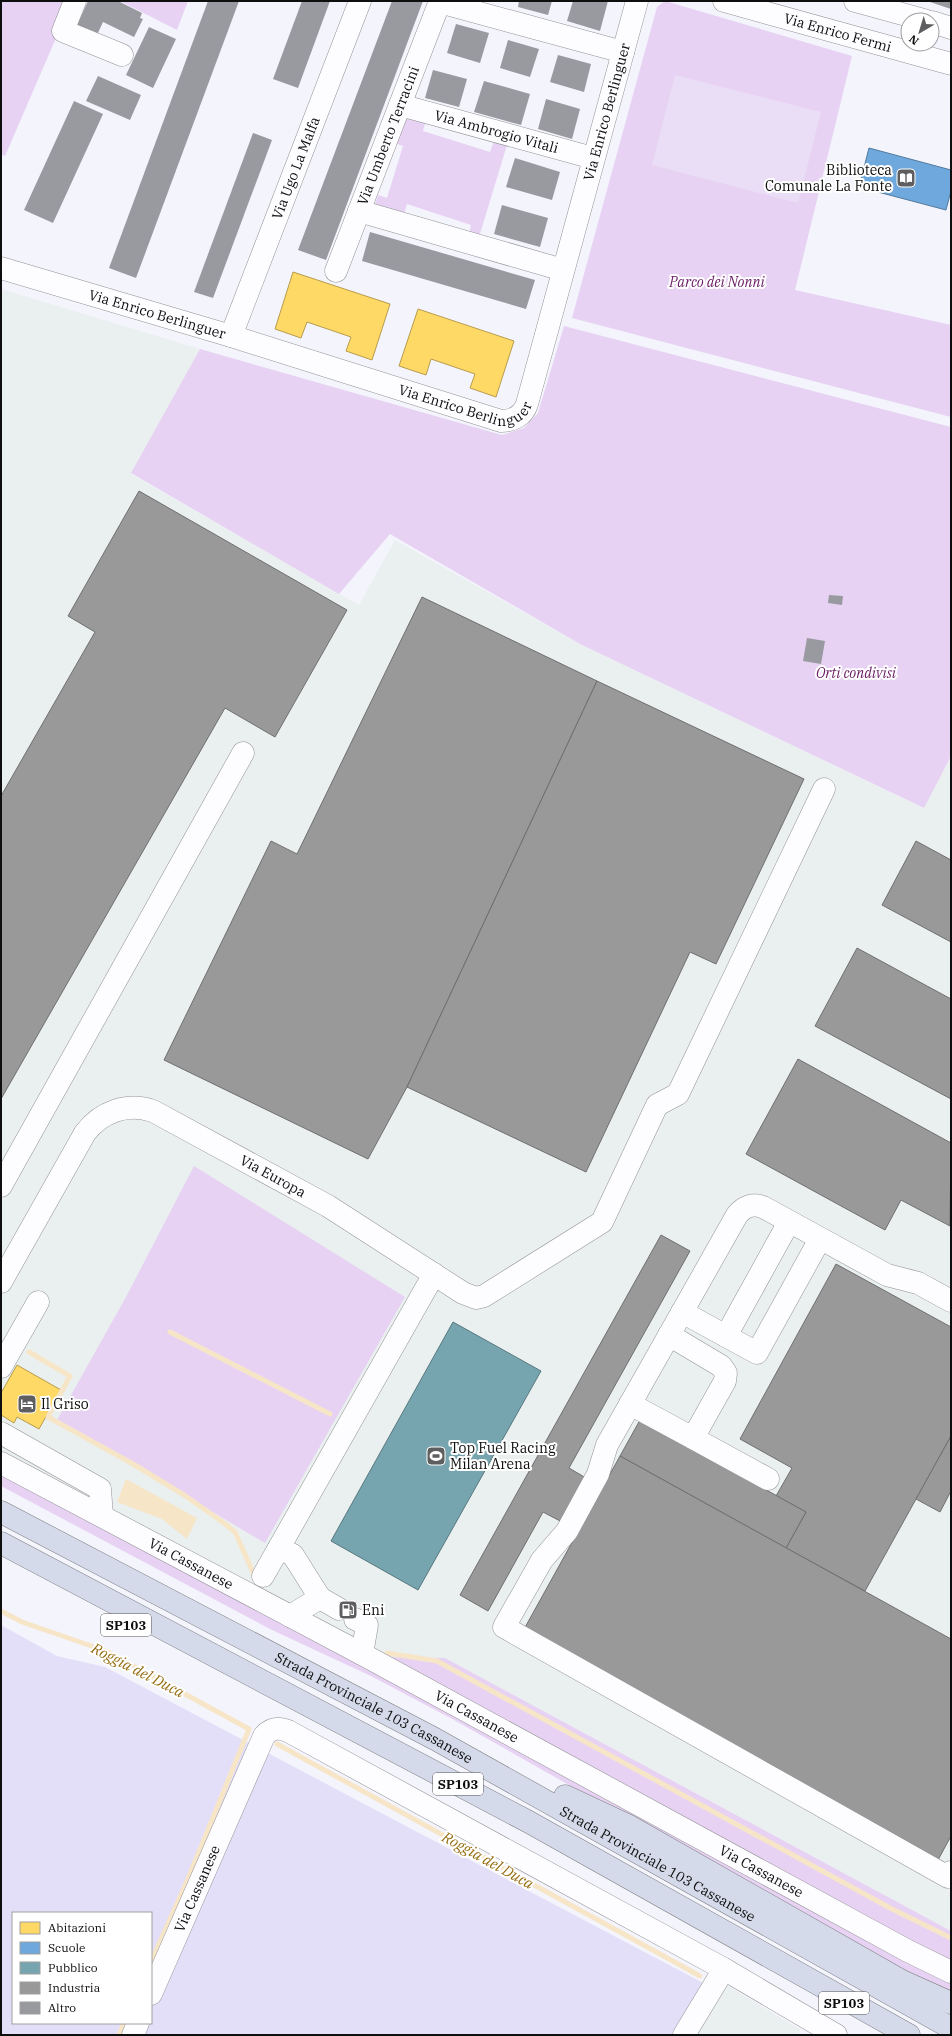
<svg xmlns="http://www.w3.org/2000/svg" width="952" height="2036" font-family="'IBM Plex Serif',serif">
<style>
.industrial{fill:#eaf0ef}
.farmland{fill:#e3dff9;fill-rule:evenodd}
.green{fill:#e7d2f3}
.pitch{fill:#eaddf6}
.water{fill:#f7e5c8}
.homes{fill:#ffd966;stroke:#b79c4c}
.schools{fill:#6fa8dc;stroke:#527a9e}
.public{fill:#76a5af;stroke:#57787f}
.industry{fill:#999;stroke:#6f6f6f}
.lines{fill:none;stroke-linecap:round;stroke-linejoin:round}
.stream{stroke:#f7e5c8;stroke-width:5}
.building{fill:#999a9f}
.minor-casing{stroke:#929295;stroke-width:23}
.highway-casing{stroke:#7f7f82;stroke-width:23}
.minor{stroke:#fdfdff;stroke-width:22}
.highway{stroke:#d5daea;stroke-width:22}
.labels{text-anchor:middle;dominant-baseline:central;stroke-width:4;stroke-linejoin:round;paint-order:stroke}
.shield{fill:#fff;stroke:#565656;stroke-width:1}
.shield-label{font-size:13px;font-weight:bold;fill:#0e0e0e}
.street-label{font-size:14px;fill:#0e0e0e;stroke:#fff}
.poi-label{font-size:14px;fill:#0e0e0e;stroke:#fff;text-anchor:start}
.park-label{font-size:14px;font-style:italic;fill:#691c65;stroke:#fff}
.water-label{font-size:15px;font-style:italic;fill:#966e12;stroke:#fff}
</style>
<rect width="100%" height="100%" fill="#f4f4fc"/>
<g class="industrial">
<path d="M 1,289 L 200,349 L 131,474 L 359,605 L 395,540 L 580,644 L 923,808 L 951,756 L 951,1931 L 445,1658 L 385,1657 L 1,1462 Z"/>
<path d="M 723,1983 L 801,2030 L 798,2035 L 691,2035 Z"/>
</g>
<path class="farmland" d="M 1,1625 L 57,1656 L 105,1667 L 707,1985 L 678,2035 L 1,2035 ZM 13,1913 L 151,1913 L 151,2023 L 13,2023 Z"/>
<g class="green">
<path d="M 1,1 L 72,1 L 5,156 L 1,154 Z"/>
<path d="M 120,1 L 188,1 L 177,30 Z"/>
<path d="M 665,1 L 852,56 L 795,290 L 951,325 L 951,417 L 572,318 L 657,7 Z"/>
<path d="M 403,112 L 426,120 L 423,131 L 490,152 L 494,141 L 507,145 L 479,237 L 469,234 L 471,225 L 407,204 L 404,214 L 375,204 L 378,195 L 387,198 L 403,146 L 394,143 Z"/>
<path d="M 564,326 L 951,427 L 951,756 L 924,808 L 580,644 L 390,534 L 339,594 L 131,473 L 200,349 L 502,435 L 524,428 L 538,413 Z"/>
<path d="M 194,1166 L 405,1297 L 265,1543 L 57,1420 L 126,1297 Z"/>
<path d="M 1,1476 L 371,1669 L 951,1981 L 951,1994 L 879,1960 L 454,1720 L 373,1677 L 272,1630 L 1,1486 Z"/>
<path d="M 385,1657 L 445,1658 L 951,1931 L 951,1966 Z"/>
</g>
<path class="pitch" d="M 675,75 L 821,112 L 798,203 L 652,165 Z"/>
<path class="water" d="M 126,1479 L 197,1518 L 187,1539 L 162,1519 L 117,1502 Z"/>
<g class="homes">
<path d="M 293,272 L 390,304 L 372,360 L 346,351 L 351,337 L 307,322 L 301,338 L 275,329 Z"/>
<path d="M 418,309 L 514,341 L 496,397 L 470,388 L 475,374 L 431,359 L 426,375 L 399,366 Z"/>
<path d="M 17,1365 L 61,1390 L 39,1429 L 17,1417 L 14,1423 L 1,1415 L 1,1393 Z"/>
</g>
<path class="schools" d="M 869,148 L 951,170 L 951,191 L 946,210 L 859,187 Z"/>
<path class="public" d="M 453,1322 L 541,1371 L 418,1590 L 331,1541 Z"/>
<g class="industry">
<path d="M 139,491 L 347,610 L 275,737 L 225,708 L 1,1099 L 1,796 L 95,632 L 68,616 Z"/>
<path d="M 422,597 L 597,681 L 407,1087 L 368,1159 L 164,1060 L 271,841 L 297,854 Z"/>
<path d="M 597,681 L 804,779 L 716,964 L 690,952 L 586,1172 L 407,1087 Z"/>
<path d="M 916,841 L 951,860 L 951,942 L 882,905 Z"/>
<path d="M 857,948 L 951,999 L 951,1099 L 815,1026 Z"/>
<path d="M 798,1059 L 951,1143 L 950,1226 L 901,1200 L 885,1230 L 746,1154 Z"/>
<path d="M 661,1235 L 690,1251 L 569,1468 L 586,1478 L 562,1522 L 543,1512 L 488,1611 L 460,1595 Z"/>
<path d="M 836,1264 L 951,1327 L 951,1436 L 865,1591 L 786,1548 L 806,1512 L 776,1496 L 792,1468 L 740,1439 Z"/>
<path d="M 640,1420 L 806,1512 L 786,1548 L 620,1456 Z"/>
<path d="M 951,1436 L 951,1491 L 940,1512 L 916,1499 Z"/>
<path d="M 620,1456 L 951,1639 L 951,1836 L 938,1860 L 523,1631 Z"/>
</g>
<g class="lines">
<g class="stream">
<path d="M 170,1332 L 330,1414"/>
<path d="M 29,1352 L 70,1376 L 48,1417 L 133,1464 L 184,1495 L 224,1523 L 235,1532 L 255,1577"/>
<path d="M 1,1611 L 22,1622 L 106,1651 L 249,1729 L 188,1879 L 151,1962"/>
<path d="M 387,1653 L 437,1661 L 890,1908 L 951,1938"/>
<path d="M 277,1744 L 700,1976"/>
<path d="M 119,2035 L 124,2023"/>
</g>
</g>
<g class="building">
<path d="M 88,1 L 118,1 L 142,13 L 140,18 L 143,19 L 134,37 L 103,22 L 97,35 L 77,25 Z"/>
<path d="M 208,1 L 239,1 L 136,278 L 109,268 Z"/>
<path d="M 302,1 L 330,1 L 298,88 L 273,79 Z"/>
<path d="M 392,1 L 423,1 L 326,260 L 298,250 Z"/>
<path d="M 519,1 L 552,1 L 548,15 L 518,7 Z"/>
<path d="M 573,1 L 608,1 L 600,31 L 567,21 Z"/>
<path d="M 927,1 L 951,1 L 951,9 Z"/>
<path d="M 456,24 L 489,33 L 480,63 L 447,53 Z"/>
<path d="M 149,27 L 176,39 L 153,88 L 126,75 Z"/>
<path d="M 508,40 L 539,49 L 530,77 L 500,68 Z"/>
<path d="M 558,55 L 591,64 L 584,92 L 550,82 Z"/>
<path d="M 433,70 L 467,79 L 459,107 L 425,98 Z"/>
<path d="M 98,76 L 141,95 L 130,120 L 86,101 Z"/>
<path d="M 484,81 L 530,94 L 521,125 L 474,112 Z"/>
<path d="M 546,99 L 580,109 L 572,139 L 538,129 Z"/>
<path d="M 74,101 L 103,114 L 53,223 L 24,210 Z"/>
<path d="M 253,133 L 272,140 L 213,298 L 194,292 Z"/>
<path d="M 515,158 L 560,172 L 552,200 L 506,187 Z"/>
<path d="M 502,205 L 548,218 L 540,247 L 494,234 Z"/>
<path d="M 370,232 L 535,280 L 526,309 L 362,261 Z"/>
<path d="M 829,595 L 843,596 L 842,605 L 828,603 Z"/>
<path d="M 807,638 L 825,641 L 821,664 L 803,661 Z"/>
</g>
<g class="lines">
<g class="minor-casing">
<g id="minor">
<path d="M 75,1 L 63,31 L 122,55"/>
<path id="s1" d="M 724,1 L 951,64"/>
<path d="M 855,1 L 924,20"/>
<path d="M 439,2 L 623,52"/>
<path d="M 932,22 L 951,28"/>
<path id="s2" d="M 400,105 L 593,158"/>
<path d="M 359,211 L 563,270"/>
<path id="s3" d="M 1,268 L 231,336 L 501,421 C 513,421 523,416 527,404 L 637,1"/>
<path id="s4" d="M 336,271 L 440,1"/>
<path id="s5" d="M 231,336 L 360,1"/>
<path d="M 1,1186 L 243,753"/>
<path id="s6" d="M 1,1282 L 85,1133 C 101,1112 127,1102 153,1111 L 328,1206 L 463,1293 L 476,1298 L 484,1296 L 602,1222 L 657,1105 L 678,1094 L 824,789"/>
<path d="M 951,1301 L 918,1283 L 887,1275 L 763,1207 C 753,1203 744,1206 737,1215 L 607,1445 L 598,1474 L 567,1531 L 542,1560 L 504,1627 L 948,1877 L 951,1872"/>
<path d="M 682,1312 L 757,1353 L 820,1239"/>
<path d="M 726,1336 L 789,1222"/>
<path d="M 1,1367 L 38,1302"/>
<path d="M 630,1404 L 693,1438 L 725,1381 L 726,1373 L 721,1366 L 669,1335"/>
<path d="M 1,1433 L 100,1489 L 102,1516"/>
<path d="M 693,1438 L 768,1479"/>
<path id="s7" d="M 1,1463 L 362,1654 L 908,1951 L 951,1972"/>
<path d="M 279,1548 L 293,1555 L 320,1598"/>
<path d="M 263,1576 L 434,1274"/>
<path d="M 290,1616 L 320,1598 L 339,1609"/>
<path d="M 355,1619 L 367,1625 L 362,1654"/>
<path id="s8" d="M 151,1994 L 264,1736 C 271,1728 278,1727 288,1731 L 724,1969"/>
<path d="M 133,2035 L 138,2023"/>
<path d="M 684,2035 L 724,1969 L 836,2035"/>
</g>
</g>
<g class="highway-casing">
<g id="highway">
<path id="s9" d="M 1,1512 L 435,1739 L 951,2028"/>
<path d="M 1,1543 L 529,1822 L 909,2035"/>
<path d="M 565,1796 L 629,1826 L 902,1981 L 951,2003"/>
</g>
</g>
<use href="#minor" class="minor"/>
<use href="#highway" class="highway"/>
</g>
<defs>
<g id="library-square" transform="scale(1)"><rect x="-9" y="-9" width="18" height="18" rx="4" fill="#5e5e61" stroke="#fff"/><path d="M-6-4Q-3-5.5-.7-3.5V5Q-3 3-6 4ZM6-4Q3-5.5 .7-3.5V5Q3 3 6 4Z" fill="#fff"/></g>
<g id="hotel-square" transform="scale(1)"><rect x="-9" y="-9" width="18" height="18" rx="4" fill="#5e5e61" stroke="#fff"/><path d="M-6-4.5h1.5V1H6V5H4.5V3h-9V5H-6ZM-4 0a1.8 1.8 0 1 1 3.6 0ZM.5 0V-2.5h3Q6-2.5 6 0Z" fill="#fff"/></g>
<g id="stadium-square" transform="scale(1)"><rect x="-9" y="-9" width="18" height="18" rx="4" fill="#5e5e61" stroke="#fff"/><path d="M0-5a6.5 5 0 1 0 0 10a6.5 5 0 1 0 0-10ZM-3.5-1.8h7v3.6h-7Z" fill="#fff"/></g>
<g id="fuel-square" transform="scale(1)"><rect x="-9" y="-9" width="18" height="18" rx="4" fill="#5e5e61" stroke="#fff"/><path d="M-5.5-6h7V0h2V4h1.3V-2.5L3-4.5l.8-.8L6-3V5H2.5V1h-1V6h-7ZM-4.2-4.7v3.2H.2V-4.7Z" fill="#fff"/></g>
</defs>
<g fill-rule="evenodd">
<use href="#library-square" x="906" y="178"/>
<use href="#hotel-square" x="27" y="1404"/>
<use href="#stadium-square" x="436" y="1456"/>
<use href="#fuel-square" x="348" y="1610"/>
</g>
<g class="labels">
<g class="shield">
<rect x="101" y="1614" width="50" height="22" rx="3"/>
<rect x="433" y="1773" width="50" height="22" rx="3"/>
<rect x="819" y="1992" width="50" height="22" rx="3"/>
</g>
<g class="shield-label">
<text x="126" y="1625">SP103</text>
<text x="458" y="1784">SP103</text>
<text x="844" y="2003">SP103</text>
</g>
<g class="street-label">
<text stroke="none"><textPath href="#s1" startOffset="118">Via Enrico Fermi</textPath></text>
<text stroke="none"><textPath href="#s3" startOffset="859">Via Enrico Berlinguer</textPath></text>
<text stroke="none"><textPath href="#s2" startOffset="100">Via Ambrogio Vitali</textPath></text>
<text stroke="none"><textPath href="#s4" startOffset="145">Via Umberto Terracini</textPath></text>
<text stroke="none"><textPath href="#s5" startOffset="180">Via Ugo La Malfa</textPath></text>
<text stroke="none"><textPath href="#s3" startOffset="163">Via Enrico Berlinguer</textPath></text>
<text stroke="none"><textPath href="#s3" startOffset="487">Via Enrico Berlinguer</textPath></text>
<text stroke="none"><textPath href="#s6" startOffset="384">Via Europa</textPath></text>
<text stroke="none"><textPath href="#s7" startOffset="215">Via Cassanese</textPath></text>
<text stroke="none"><textPath href="#s9" startOffset="421">Strada Provinciale 103 Cassanese</textPath></text>
<text stroke="none"><textPath href="#s7" startOffset="539">Via Cassanese</textPath></text>
<text stroke="none"><textPath href="#s9" startOffset="745">Strada Provinciale 103 Cassanese</textPath></text>
<text stroke="none"><textPath href="#s7" startOffset="863">Via Cassanese</textPath></text>
<text stroke="none"><textPath href="#s8" startOffset="115">Via Cassanese</textPath></text>
</g>
<g class="poi-label">
<text x="892" y="170" text-anchor="end">Biblioteca<tspan x="892" dy="16">Comunale La Fonte</tspan></text>
<text x="41" y="1404">Il Griso</text>
<text x="450" y="1448">Top Fuel Racing<tspan x="450" dy="16">Milan Arena</tspan></text>
<text x="362" y="1610">Eni</text>
</g>
<g class="park-label">
<text x="717" y="282">Parco dei Nonni</text>
<text x="856" y="673">Orti condivisi</text>
</g>
<g class="water-label">
<text transform="translate(138 1670) rotate(27)">Roggia del Duca</text>
<text transform="translate(488 1860) rotate(29)">Roggia del Duca</text>
</g>
</g>
<rect width="952" height="2036" fill="none" stroke="#0e0e0e" stroke-width="4"/>
<rect x="12" y="1912" width="140" height="112" fill="#ffffff" stroke="#9f9f9f"/>
<rect x="20" y="1922" width="20" height="12" fill="#ffd966" stroke="#9f9f9f"/>
<text x="48" y="1932" font-size="12" fill="#0e0e0e">Abitazioni</text>
<rect x="20" y="1942" width="20" height="12" fill="#6fa8dc" stroke="#9f9f9f"/>
<text x="48" y="1952" font-size="12" fill="#0e0e0e">Scuole</text>
<rect x="20" y="1962" width="20" height="12" fill="#76a5af" stroke="#9f9f9f"/>
<text x="48" y="1972" font-size="12" fill="#0e0e0e">Pubblico</text>
<rect x="20" y="1982" width="20" height="12" fill="#999999" stroke="#9f9f9f"/>
<text x="48" y="1992" font-size="12" fill="#0e0e0e">Industria</text>
<rect x="20" y="2002" width="20" height="12" fill="#999a9f" stroke="#9f9f9f"/>
<text x="48" y="2012" font-size="12" fill="#0e0e0e">Altro</text>
<g transform="translate(920 32) rotate(218)"><circle r="19" fill="#ffffff" stroke="#9f9f9f"/>
<path d="M0-3L7 15L0 10L-7 15Z" fill="#5e5e61"/>
<text y="-6" font-size="11" font-weight="bold" text-anchor="middle" fill="#0e0e0e">N</text>
</g>
</svg>
